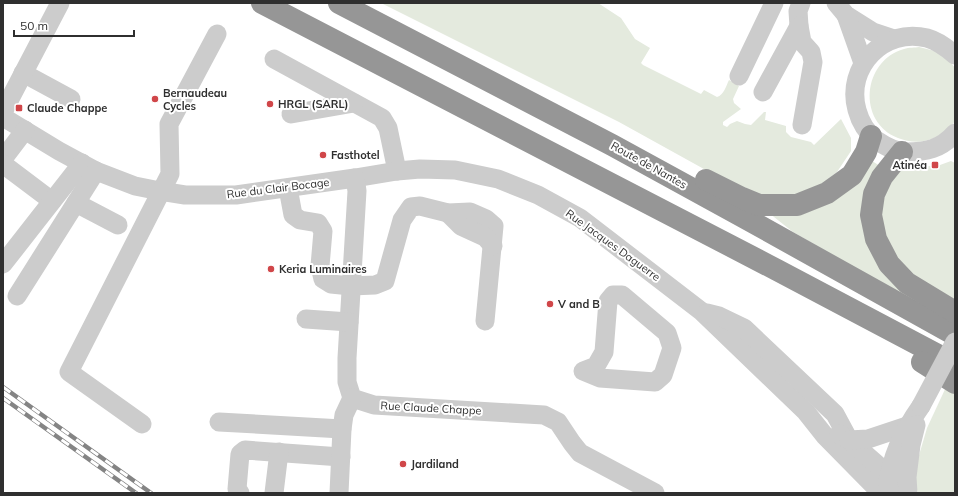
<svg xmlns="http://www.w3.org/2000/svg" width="958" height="496" font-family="Mulish,sans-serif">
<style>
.green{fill:#e4eade}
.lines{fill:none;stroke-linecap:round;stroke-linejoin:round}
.minor{stroke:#ccc;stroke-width:19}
.highway{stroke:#969696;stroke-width:22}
.rail-casing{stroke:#848484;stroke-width:4.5}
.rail{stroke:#fff;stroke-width:3;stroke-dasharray:9;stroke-linecap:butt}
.minor-bridge{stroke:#ccc;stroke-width:19}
.poi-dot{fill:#d04649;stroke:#fff;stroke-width:1.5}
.labels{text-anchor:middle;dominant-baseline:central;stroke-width:4;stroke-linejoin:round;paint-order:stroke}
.poi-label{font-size:11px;font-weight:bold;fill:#2f2f2f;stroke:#fff;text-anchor:start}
.street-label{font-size:11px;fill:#2f2f2f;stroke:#fff}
</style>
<rect width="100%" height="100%" fill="#fff"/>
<g class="green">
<path d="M 381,3 L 598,3 L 621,18 L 635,39 L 650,48 L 641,63 L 643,65 L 701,94 L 704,90 L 717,97 C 724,95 726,86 729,80 L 739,86 L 733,99 L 734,103 L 741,109 L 723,122 L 723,125 L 727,127 L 730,124 L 737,121 L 745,124 L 751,125 L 764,112 L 766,112 L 765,120 L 786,126 L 786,132 L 791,137 L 811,142 L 814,145 L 841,119 L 851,138 L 851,151 L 837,172 L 814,190 L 790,199 L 758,195 L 731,184 L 619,122 Z"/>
<path d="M 919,47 L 935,51 L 948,59 L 955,68 L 955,121 C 948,131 939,137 928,140 C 918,143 908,142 898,138 C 857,122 862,61 904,49 C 909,47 915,48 919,47 Z"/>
<path d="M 869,159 L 880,166 L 866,215 L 930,311 L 793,232 L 769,213 Z"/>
<path d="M 951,161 L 955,163 L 955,306 L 902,268 L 881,232 L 879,209 L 896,171 L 910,168 L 940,165 Z"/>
<path d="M 947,385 L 955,390 L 955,493 L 918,493 L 915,483 L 917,462 L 927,428 Z"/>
</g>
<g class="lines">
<g class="minor">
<path d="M 801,3 L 798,11 L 799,26 L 802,42 L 811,52 L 813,62 L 802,125"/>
<path d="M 836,3 L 846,15 L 873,32 L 894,39"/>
<path d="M 846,15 L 863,63"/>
<path d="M 955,55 C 947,48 938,41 927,38 C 884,27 845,67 857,110 C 860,121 866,132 876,140 C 885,146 895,152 906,152 C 926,152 941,149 955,133"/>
<path d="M 274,59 L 382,118 L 388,128 L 397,171"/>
<path d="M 23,73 L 71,99"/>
<path d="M 739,76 L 774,3"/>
<path d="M 763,92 L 799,26"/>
<path d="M 3,112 L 60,3"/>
<path d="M 291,114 L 354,103"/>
<path d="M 3,117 L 59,151 L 96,171 L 135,186 L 160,191 L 185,195 L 236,195 L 355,178 L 397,171 L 420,169 L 455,170 L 498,179 L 538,195 L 580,218 L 701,311 L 806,412 L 825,436 L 881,493"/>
<path d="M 3,159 L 25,130"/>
<path d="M 3,164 L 52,201"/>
<path d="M 355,178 L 357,191 L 347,358 L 347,382 L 352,398 L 374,405 L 544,415 L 558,422 L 572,443 L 580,453 L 655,493"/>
<path d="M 288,188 L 293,215 L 300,220 L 318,223 L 323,231 L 320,266 L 323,279 L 331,284 L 351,286 L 375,285 L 385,281 L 402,220 L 411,207 L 420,206 L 448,213 L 470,212 L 486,219 L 494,226 L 485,321"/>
<path d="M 76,203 L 118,225"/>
<path d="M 448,213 L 461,226 L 485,237 L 493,246"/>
<path d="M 3,264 L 82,163"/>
<path d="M 613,295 L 622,295 L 667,333 L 672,348 L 663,375 L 655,382 L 600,378 L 583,371 L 596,366 L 604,352 L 608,301 Z"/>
<path d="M 17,296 L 96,171"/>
<path d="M 707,313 L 719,316 L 744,328 L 835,414 L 849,440"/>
<path d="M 306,319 L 349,322"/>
<path d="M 219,422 L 342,429"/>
<path d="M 142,424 L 69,372 L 170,174 L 169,124 L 217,34"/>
<path d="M 839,434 L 849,440 L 889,475 L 898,484 L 899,493"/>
<path d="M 849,440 L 868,439 L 907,426"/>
<path d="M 888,485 C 891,455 904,430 921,406"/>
<path d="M 240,493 L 237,489 L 240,454 L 245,450 L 341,457"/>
<path d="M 274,493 L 279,452"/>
<path d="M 339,493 L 342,429 L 344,415 L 352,398"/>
<path d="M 908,493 L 907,477 L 911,445 L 916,425"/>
</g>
<g class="highway">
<path d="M 262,3 L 777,270 L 955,364"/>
<path d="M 339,3 L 612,145 L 738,214 L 955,335"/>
<path d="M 902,152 L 882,177 L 874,194 L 871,215 L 876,239 L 889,264 L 907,283 L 955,312"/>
<path d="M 706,180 L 742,198 L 759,205 L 797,205 L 827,193 L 852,175 L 866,152 L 871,136"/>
<path d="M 922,362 L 955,383"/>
</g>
<g class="rail-casing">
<g id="rail">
<path d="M 3,387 L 151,493"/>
<path d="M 3,398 L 136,493"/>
</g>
</g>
<use href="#rail" class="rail"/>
<path class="minor-bridge" d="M 921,406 L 955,342"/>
</g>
<g class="poi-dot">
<circle cx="155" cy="99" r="4"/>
<circle cx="270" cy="104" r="4"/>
<rect x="15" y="104" width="8" height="8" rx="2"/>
<circle cx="323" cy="155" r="4"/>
<rect x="931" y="161" width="8" height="8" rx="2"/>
<circle cx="271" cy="269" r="4"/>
<circle cx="550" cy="304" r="4"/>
<circle cx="403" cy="464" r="4"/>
</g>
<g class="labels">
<g class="poi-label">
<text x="163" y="93">Bernaudeau<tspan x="163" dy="13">Cycles</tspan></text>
<text x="278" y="104">HRGL (SARL)</text>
<text x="27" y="108">Claude Chappe</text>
<text x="331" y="155">Fasthotel</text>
<text x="927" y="165" text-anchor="end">Atinéa</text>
<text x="279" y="269">Keria Luminaires</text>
<text x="558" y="304">V and B</text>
<text x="411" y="464">Jardiland</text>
</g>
<g class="street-label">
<text transform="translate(649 165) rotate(29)">Route de Nantes</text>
<text transform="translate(278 188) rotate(-7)">Rue du Clair Bocage</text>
<text transform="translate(613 245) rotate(36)">Rue Jacques Daguerre</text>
<text transform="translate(431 408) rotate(3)">Rue Claude Chappe</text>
</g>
</g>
<rect width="958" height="496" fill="none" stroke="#2f2f2f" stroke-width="8"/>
<path d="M14 30v6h120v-6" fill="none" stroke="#2f2f2f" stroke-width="2"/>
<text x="20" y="30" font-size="12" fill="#2f2f2f" stroke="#ffffff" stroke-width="3" paint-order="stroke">50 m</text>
</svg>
